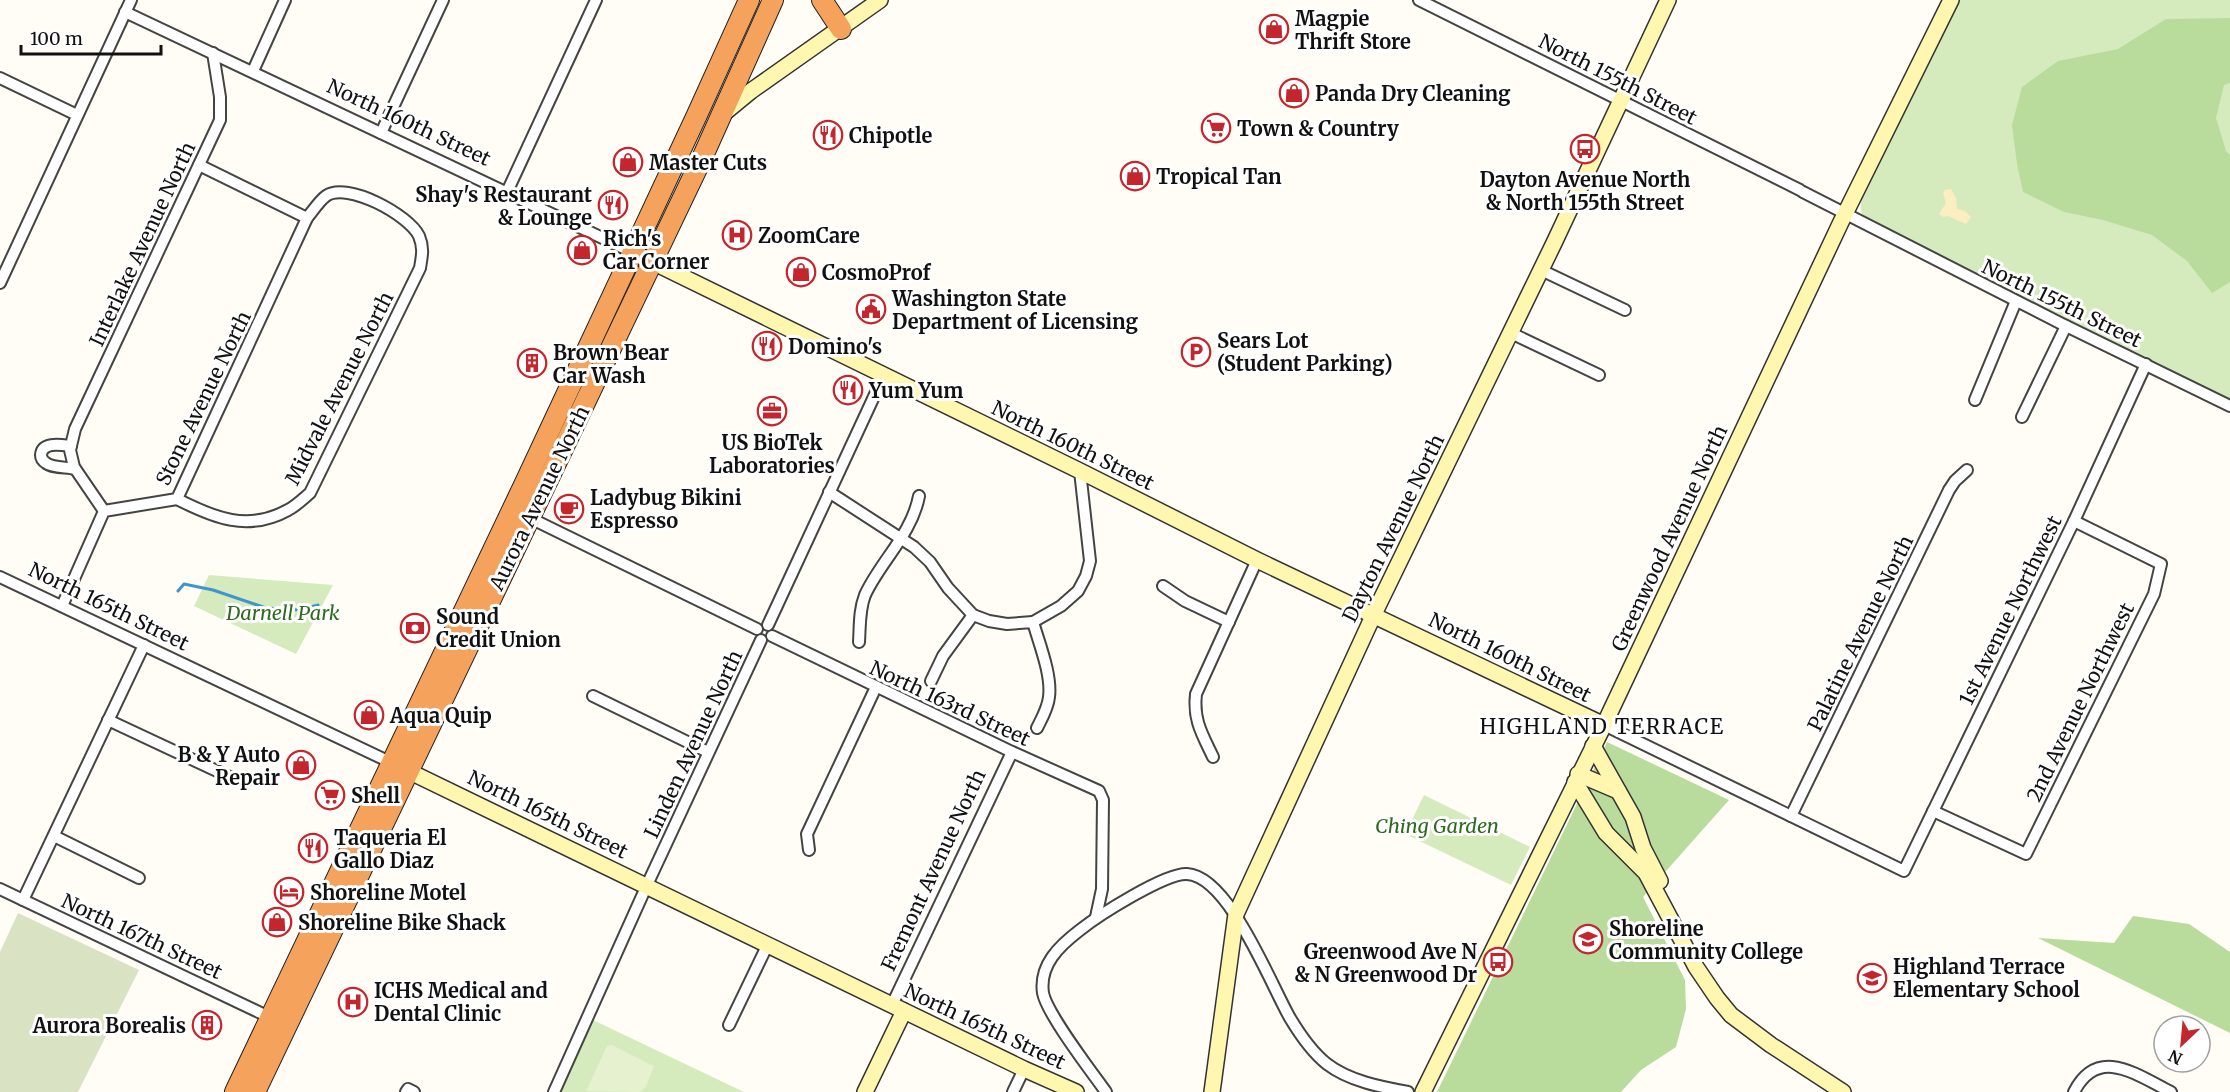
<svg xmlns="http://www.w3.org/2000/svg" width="2230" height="1092" font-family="Merriweather,serif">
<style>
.green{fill:#d5ebbd}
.forest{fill:#b9dc9c}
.sand{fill:#fbeec1}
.cemetery{fill:#d9e3c4}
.pitch{fill:#e6f2cf}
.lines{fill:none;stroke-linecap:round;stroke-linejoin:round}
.stream{stroke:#3f96cf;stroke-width:3}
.street-casing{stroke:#444;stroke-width:14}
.secondary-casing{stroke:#333;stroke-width:18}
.highway-casing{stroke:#222;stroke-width:22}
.street{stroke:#fff;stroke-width:10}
.secondary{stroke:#fff6b0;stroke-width:15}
.highway{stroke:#f5a25d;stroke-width:20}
.labels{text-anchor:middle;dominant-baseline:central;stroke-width:6;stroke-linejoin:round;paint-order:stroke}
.poi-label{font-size:20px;font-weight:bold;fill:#111;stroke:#fff;text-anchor:start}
.street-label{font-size:20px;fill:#111;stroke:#fff}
.park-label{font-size:20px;font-style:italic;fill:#2f6b1f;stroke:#fff}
.neighbourhood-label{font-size:21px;letter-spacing:1.5px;fill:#111;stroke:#fff}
</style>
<rect width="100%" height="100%" fill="#fffdf5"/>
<g class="green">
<path d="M 1958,0 L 2230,0 L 2230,399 L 1870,224 C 1861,216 1859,210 1862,198 Z"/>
<path d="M 209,575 L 333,585 L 296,654 L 194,606 Z"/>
<path d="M 1424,795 L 1530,847 L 1511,885 L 1405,834 Z"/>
<path d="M 593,1020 L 744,1092 L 560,1092 Z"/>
</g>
<g class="forest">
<path d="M 2230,18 L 2230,83 L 2224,85 L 2216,118 L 2226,151 L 2230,155 L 2230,282 L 2212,293 L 2187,261 L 2152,235 L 2103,220 L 2064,212 L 2023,192 L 2017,164 L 2012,125 L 2022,87 L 2058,61 L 2118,49 L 2166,19 Z"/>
<path d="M 1607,742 L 1729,800 L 1643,897 L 1685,980 L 1686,1009 L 1676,1047 L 1641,1070 L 1621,1092 L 1437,1092 Z"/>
<path d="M 2133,916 L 2189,924 L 2230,952 L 2230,1033 L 2038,938 L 2114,943 Z"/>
</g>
<path class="sand" d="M 1951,189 L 1956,198 L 1957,209 L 1965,211 L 1971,217 L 1966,224 L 1948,216 L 1943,217 L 1939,214 L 1946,203 L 1943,193 L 1945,190 Z"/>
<path class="cemetery" d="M 18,913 L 139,970 L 78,1092 L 0,1092 L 0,952 Z"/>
<path class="pitch" d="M 612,1045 L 654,1066 L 646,1087 L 640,1092 L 586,1091 L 607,1046 Z"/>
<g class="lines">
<path class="stream" d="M 178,591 L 184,584 L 213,590 L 266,608 L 299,610 L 318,605"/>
<g class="street-casing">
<g id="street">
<path d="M 1419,0 L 1800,190"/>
<path d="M 125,12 L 632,252"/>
<path d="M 253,71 L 285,0"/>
<path d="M 0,78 L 77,115"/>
<path d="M 381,133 L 443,0"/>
<path d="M 507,192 L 596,0"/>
<path d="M 1803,192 L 2060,323 L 2230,406"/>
<path d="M 1541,270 L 1625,310"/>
<path d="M 0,283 L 131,0"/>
<path d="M 1511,333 L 1599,375"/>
<path d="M 1975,400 L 2016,301"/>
<path d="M 2022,417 L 2066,326"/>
<path d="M 71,446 C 62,445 42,441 41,455 C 41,458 43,461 46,463 C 52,468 67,467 75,469"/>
<path d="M 829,492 L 914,547 L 930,562 L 948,588 L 973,615 L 989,621 L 1007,624 L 1033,622 C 1039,643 1052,675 1049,697 C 1048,708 1042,718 1037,728"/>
<path d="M 177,499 C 214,518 248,532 288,510 C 296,506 303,499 310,493 L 420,268 C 422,256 424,248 419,236 C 409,215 347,181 326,196 C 319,201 313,211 307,218 L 199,165"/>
<path d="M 104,511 L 74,467 L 70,450 L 75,429 L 220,120 L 220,97 L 213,53"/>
<path d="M 530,518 L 757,629"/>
<path d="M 0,577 L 392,763"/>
<path d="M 1163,586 L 1185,601 L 1229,622"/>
<path d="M 62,606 L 104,511 L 177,499 L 307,218"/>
<path d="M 1033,622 L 1061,606 L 1078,591 L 1086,576 L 1090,561 L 1080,471"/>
<path d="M 768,625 L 884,375"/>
<path d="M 772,636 L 1012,752 L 1099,791 L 1103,800 L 1102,889 L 1096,917"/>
<path d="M 859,642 C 860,627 859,610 865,595 C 880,562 912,534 919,496"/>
<path d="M 931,681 L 943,656 L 973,615"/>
<path d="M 593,696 L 708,752"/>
<path d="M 108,720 L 234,779"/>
<path d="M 1604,725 L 1904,871 L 2074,521 L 2146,364"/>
<path d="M 1213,757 C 1202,734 1193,720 1196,694 L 1257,560"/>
<path d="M 1933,811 L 2026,854 L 2154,594 L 2161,564 L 2074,521"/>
<path d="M 1791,816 L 1949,490 L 1955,481 L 1967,470"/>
<path d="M 54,836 L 139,878"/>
<path d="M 809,850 L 807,834 L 876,687"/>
<path d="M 0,889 L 269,1017"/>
<path d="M 23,900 L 144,645"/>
<path d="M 892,1005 L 1012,752"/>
<path d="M 729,1025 L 768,944"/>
<path d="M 406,1092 L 408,1089 L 414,1092"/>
<path d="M 554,1092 L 647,885 L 761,640"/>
<path d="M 1013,1092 L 1024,1069"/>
<path d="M 1106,1092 C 1091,1071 1047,1014 1043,993 C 1039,965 1059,946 1080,930 C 1099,915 1165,873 1187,874 C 1229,876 1271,985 1290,1018 C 1299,1033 1313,1053 1327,1064 C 1349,1081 1381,1087 1408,1092"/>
<path d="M 2074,1092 C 2098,1045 2137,1075 2171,1092"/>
</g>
</g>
<g class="secondary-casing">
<g id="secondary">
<path d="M 723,114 L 751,91 L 880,0"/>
<path d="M 632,252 L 1080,471 L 1257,560 L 1604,725"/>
<path d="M 1593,746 L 1633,817 L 1643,848 L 1660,881"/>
<path d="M 400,767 L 1024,1069 L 1076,1092"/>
<path d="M 1578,774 L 1618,791"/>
<path d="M 1575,782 L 1606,833 L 1646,873 L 1696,967 L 1717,998 L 1731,1015 L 1771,1045 L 1843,1092"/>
<path d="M 865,1092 L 904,1011"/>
<path d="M 1212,1092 L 1236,914 L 1374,614 L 1554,243 L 1668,0"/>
<path d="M 1423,1092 L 1604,725 L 1841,222 L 1951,0"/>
</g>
</g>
<g class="highway-casing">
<g id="highway">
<path d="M 822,0 L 841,29"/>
<path d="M 235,1092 L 524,485 L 696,117 L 749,0"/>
<path d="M 255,1092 L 703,156 L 773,0"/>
</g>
</g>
<use href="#street" class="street"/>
<use href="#secondary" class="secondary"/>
<use href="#highway" class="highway"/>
</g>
<defs>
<g id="shop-ring" transform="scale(1.5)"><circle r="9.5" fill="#fff" stroke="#c4262e" stroke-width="1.5"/><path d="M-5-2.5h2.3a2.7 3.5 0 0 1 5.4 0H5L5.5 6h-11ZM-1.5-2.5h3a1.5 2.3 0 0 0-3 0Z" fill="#c4262e"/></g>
<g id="supermarket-ring" transform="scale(1.5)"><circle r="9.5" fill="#fff" stroke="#c4262e" stroke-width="1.5"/><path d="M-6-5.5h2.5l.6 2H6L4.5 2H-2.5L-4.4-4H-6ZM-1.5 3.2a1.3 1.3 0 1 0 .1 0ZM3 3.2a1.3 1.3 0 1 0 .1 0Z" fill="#c4262e"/></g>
<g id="restaurant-ring" transform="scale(1.5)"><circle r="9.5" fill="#fff" stroke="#c4262e" stroke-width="1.5"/><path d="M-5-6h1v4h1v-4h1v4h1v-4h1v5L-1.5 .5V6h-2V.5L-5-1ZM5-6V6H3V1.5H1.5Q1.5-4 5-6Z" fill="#c4262e"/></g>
<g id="bus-ring" transform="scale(1.5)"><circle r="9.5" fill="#fff" stroke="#c4262e" stroke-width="1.5"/><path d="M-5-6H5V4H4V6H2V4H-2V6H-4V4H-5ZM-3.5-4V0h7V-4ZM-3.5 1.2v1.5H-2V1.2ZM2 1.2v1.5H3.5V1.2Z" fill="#c4262e"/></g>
<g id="hospital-ring" transform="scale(1.5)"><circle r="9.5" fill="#fff" stroke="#c4262e" stroke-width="1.5"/><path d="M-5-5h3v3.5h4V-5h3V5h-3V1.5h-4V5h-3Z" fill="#c4262e"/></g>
<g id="civic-ring" transform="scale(1.5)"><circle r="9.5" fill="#fff" stroke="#c4262e" stroke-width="1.5"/><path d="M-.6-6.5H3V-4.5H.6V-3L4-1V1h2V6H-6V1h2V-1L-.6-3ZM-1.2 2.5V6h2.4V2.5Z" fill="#c4262e"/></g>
<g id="parking-ring" transform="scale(1.5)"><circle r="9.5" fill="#fff" stroke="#c4262e" stroke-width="1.5"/><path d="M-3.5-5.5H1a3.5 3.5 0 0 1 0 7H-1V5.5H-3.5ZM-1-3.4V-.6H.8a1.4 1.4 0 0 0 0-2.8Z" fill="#c4262e"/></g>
<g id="building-ring" transform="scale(1.5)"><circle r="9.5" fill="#fff" stroke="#c4262e" stroke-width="1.5"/><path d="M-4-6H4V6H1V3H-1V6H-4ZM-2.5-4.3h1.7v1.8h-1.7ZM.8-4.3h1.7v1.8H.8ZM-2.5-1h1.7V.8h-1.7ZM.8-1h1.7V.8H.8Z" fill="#c4262e"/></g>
<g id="office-ring" transform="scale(1.5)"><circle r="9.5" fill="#fff" stroke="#c4262e" stroke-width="1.5"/><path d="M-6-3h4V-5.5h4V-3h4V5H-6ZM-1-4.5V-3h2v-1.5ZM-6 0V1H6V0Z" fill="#c4262e"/></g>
<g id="cafe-ring" transform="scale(1.5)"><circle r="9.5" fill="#fff" stroke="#c4262e" stroke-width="1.5"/><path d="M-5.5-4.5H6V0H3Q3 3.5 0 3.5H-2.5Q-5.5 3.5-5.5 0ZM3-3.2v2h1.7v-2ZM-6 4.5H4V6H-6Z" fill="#c4262e"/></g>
<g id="bank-ring" transform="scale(1.5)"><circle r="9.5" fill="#fff" stroke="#c4262e" stroke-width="1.5"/><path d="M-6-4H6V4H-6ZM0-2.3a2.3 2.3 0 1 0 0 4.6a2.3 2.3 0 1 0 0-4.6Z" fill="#c4262e"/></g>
<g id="hotel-ring" transform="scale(1.5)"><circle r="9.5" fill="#fff" stroke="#c4262e" stroke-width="1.5"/><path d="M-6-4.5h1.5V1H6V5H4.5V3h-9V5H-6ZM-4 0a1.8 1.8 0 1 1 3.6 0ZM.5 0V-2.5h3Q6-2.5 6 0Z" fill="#c4262e"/></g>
<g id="university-ring" transform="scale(1.5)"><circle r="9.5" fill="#fff" stroke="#c4262e" stroke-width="1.5"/><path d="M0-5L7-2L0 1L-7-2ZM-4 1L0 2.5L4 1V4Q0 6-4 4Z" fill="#c4262e"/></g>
<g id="school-ring" transform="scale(1.5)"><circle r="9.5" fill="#fff" stroke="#c4262e" stroke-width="1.5"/><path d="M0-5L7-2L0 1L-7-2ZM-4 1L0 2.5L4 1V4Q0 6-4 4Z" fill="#c4262e"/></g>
</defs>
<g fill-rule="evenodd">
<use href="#shop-ring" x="1274" y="29"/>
<use href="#shop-ring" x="1294" y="93"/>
<use href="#supermarket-ring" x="1216" y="128"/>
<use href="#restaurant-ring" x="828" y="135"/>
<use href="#bus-ring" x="1585" y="149"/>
<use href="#shop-ring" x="628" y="162"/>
<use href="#shop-ring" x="1135" y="176"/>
<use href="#restaurant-ring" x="613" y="205"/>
<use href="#hospital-ring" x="737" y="235"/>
<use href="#shop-ring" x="582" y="250"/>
<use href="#shop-ring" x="801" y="272"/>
<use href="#civic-ring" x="871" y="309"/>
<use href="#restaurant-ring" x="767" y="346"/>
<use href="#parking-ring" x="1196" y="352"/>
<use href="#building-ring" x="532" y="363"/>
<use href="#restaurant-ring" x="848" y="390"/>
<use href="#office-ring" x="772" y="411"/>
<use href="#cafe-ring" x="569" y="509"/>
<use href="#bank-ring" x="415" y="628"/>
<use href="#shop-ring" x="369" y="715"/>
<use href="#shop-ring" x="301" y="765"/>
<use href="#supermarket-ring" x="330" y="795"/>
<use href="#restaurant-ring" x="313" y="848"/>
<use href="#hotel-ring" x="289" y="892"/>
<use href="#shop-ring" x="277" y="922"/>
<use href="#university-ring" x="1588" y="939"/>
<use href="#bus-ring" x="1498" y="962"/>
<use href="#school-ring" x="1872" y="978"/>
<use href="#hospital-ring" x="353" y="1002"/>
<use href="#building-ring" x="207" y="1025"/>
</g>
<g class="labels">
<g class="poi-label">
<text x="1295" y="18">Magpie<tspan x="1295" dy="23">Thrift Store</tspan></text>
<text x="1315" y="93">Panda Dry Cleaning</text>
<text x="1237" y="128">Town &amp; Country</text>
<text x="849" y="135">Chipotle</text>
<text x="649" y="162">Master Cuts</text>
<text x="1156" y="176">Tropical Tan</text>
<text x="1585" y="179" text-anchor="middle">Dayton Avenue North<tspan x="1585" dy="23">&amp; North 155th Street</tspan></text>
<text x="592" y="194" text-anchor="end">Shay's Restaurant<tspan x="592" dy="23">&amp; Lounge</tspan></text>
<text x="758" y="235">ZoomCare</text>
<text x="603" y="238">Rich's<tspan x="603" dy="23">Car Corner</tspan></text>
<text x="822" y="272">CosmoProf</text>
<text x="892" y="298">Washington State<tspan x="892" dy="23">Department of Licensing</tspan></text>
<text x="1217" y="340">Sears Lot<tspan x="1217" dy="23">(Student Parking)</tspan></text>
<text x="788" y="346">Domino's</text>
<text x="553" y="352">Brown Bear<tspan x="553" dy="23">Car Wash</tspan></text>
<text x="869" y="390">Yum Yum</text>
<text x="772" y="442" text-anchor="middle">US BioTek<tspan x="772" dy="23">Laboratories</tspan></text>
<text x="590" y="497">Ladybug Bikini<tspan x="590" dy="23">Espresso</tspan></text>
<text x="436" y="616">Sound<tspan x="436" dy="23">Credit Union</tspan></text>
<text x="390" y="715">Aqua Quip</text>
<text x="280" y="754" text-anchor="end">B &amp; Y Auto<tspan x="280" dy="23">Repair</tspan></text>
<text x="351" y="795">Shell</text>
<text x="334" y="837">Taqueria El<tspan x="334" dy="23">Gallo Diaz</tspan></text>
<text x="310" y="892">Shoreline Motel</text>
<text x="298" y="922">Shoreline Bike Shack</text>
<text x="1609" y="928">Shoreline<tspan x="1609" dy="23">Community College</tspan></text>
<text x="1477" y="951" text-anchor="end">Greenwood Ave N<tspan x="1477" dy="23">&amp; N Greenwood Dr</tspan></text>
<text x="1893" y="966">Highland Terrace<tspan x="1893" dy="23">Elementary School</tspan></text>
<text x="374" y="990">ICHS Medical and<tspan x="374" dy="23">Dental Clinic</tspan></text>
<text x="186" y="1025" text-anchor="end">Aurora Borealis</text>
</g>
<g class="street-label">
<text transform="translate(1618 79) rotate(27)">North 155th Street</text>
<text transform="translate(409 122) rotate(25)">North 160th Street</text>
<text transform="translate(142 244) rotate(-65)">Interlake Avenue North</text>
<text transform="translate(2062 303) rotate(26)">North 155th Street</text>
<text transform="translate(339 388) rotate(-63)">Midvale Avenue North</text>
<text transform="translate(203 398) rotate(-64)">Stone Avenue North</text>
<text transform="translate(1073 445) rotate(26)">North 160th Street</text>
<text transform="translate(539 498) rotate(-64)">Aurora Avenue North</text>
<text transform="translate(1393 528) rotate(-64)">Dayton Avenue North</text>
<text transform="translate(1669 538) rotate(-65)">Greenwood Avenue North</text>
<text transform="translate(109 606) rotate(26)">North 165th Street</text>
<text transform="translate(2010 610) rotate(-64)">1st Avenue Northwest</text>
<text transform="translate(1860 633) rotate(-64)">Palatine Avenue North</text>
<text transform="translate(1510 657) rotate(26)">North 160th Street</text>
<text transform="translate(2080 702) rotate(-64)">2nd Avenue Northwest</text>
<text transform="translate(950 703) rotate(25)">North 163rd Street</text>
<text transform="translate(693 744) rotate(-65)">Linden Avenue North</text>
<text transform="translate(548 814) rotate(26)">North 165th Street</text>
<text transform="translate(933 870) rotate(-65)">Fremont Avenue North</text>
<text transform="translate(142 936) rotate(25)">North 167th Street</text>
<text transform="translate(985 1026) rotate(25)">North 165th Street</text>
</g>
<g class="park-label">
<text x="283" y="612">Darnell Park</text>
<text x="1437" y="825">Ching Garden</text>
</g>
<g class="neighbourhood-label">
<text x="1602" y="726">HIGHLAND TERRACE</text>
</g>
</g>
<g transform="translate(2182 1044) rotate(206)"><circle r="28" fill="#ffffff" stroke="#a0a0a0" stroke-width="1.5"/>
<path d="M0-4.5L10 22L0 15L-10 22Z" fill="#c4262e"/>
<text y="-9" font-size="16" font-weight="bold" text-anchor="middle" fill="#111111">N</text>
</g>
<path d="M21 45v9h140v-9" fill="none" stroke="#111111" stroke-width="3"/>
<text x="30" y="45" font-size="18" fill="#111111" stroke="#ffffff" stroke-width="4.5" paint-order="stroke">100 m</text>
</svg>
